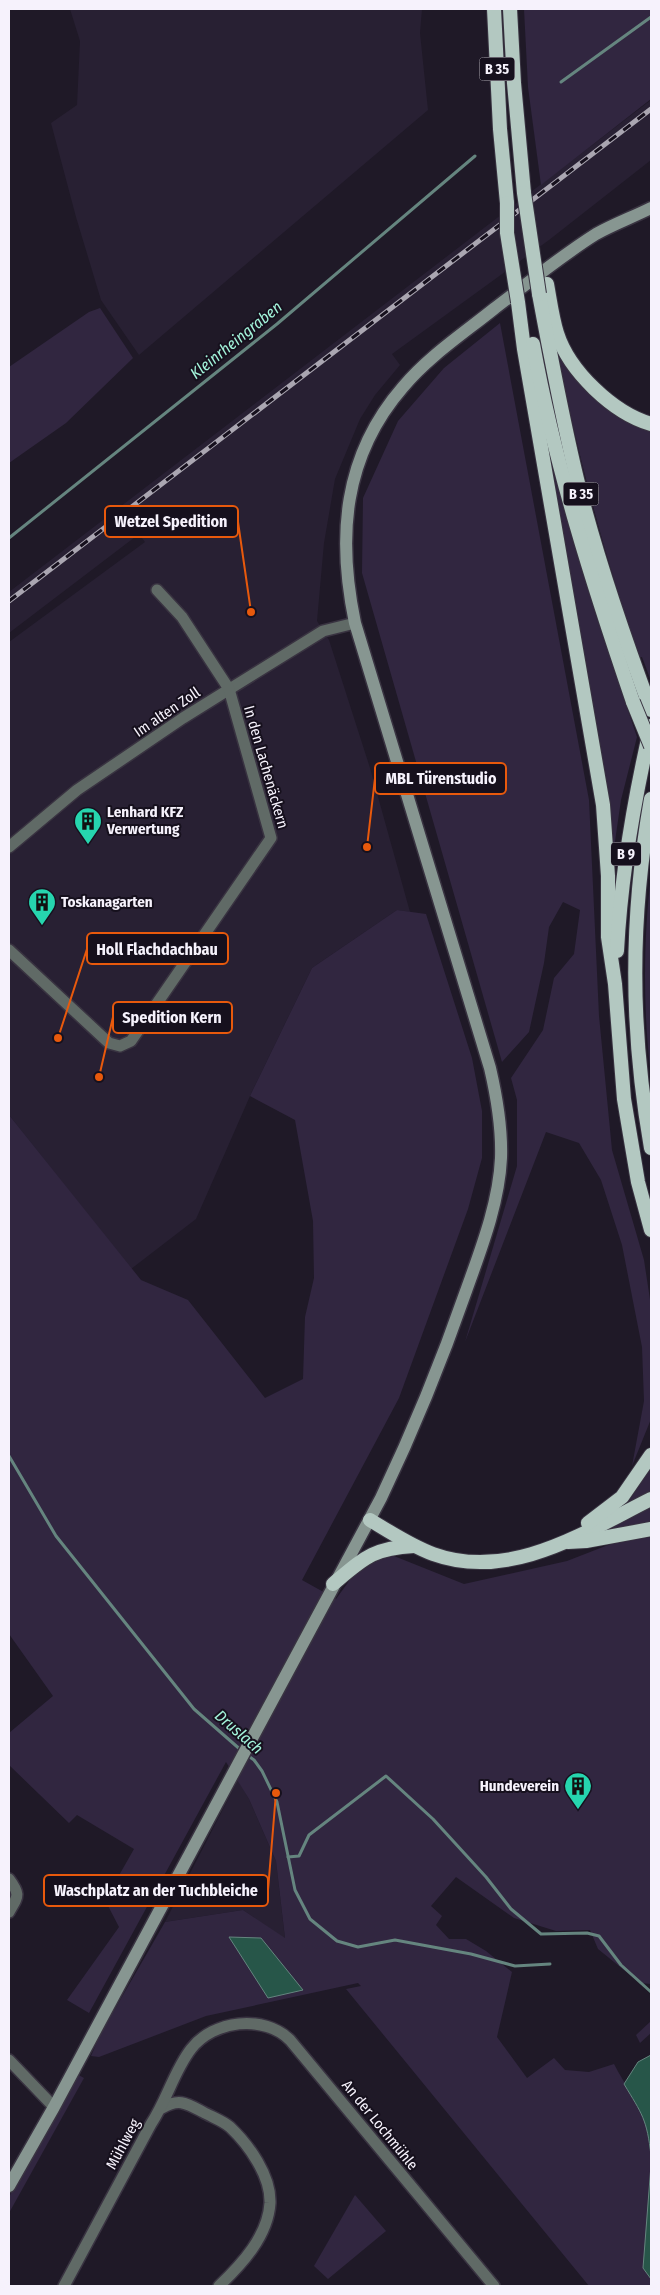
<svg xmlns="http://www.w3.org/2000/svg" width="660" height="2295" font-family="'Fira Sans Condensed',sans-serif">
<style>
.built{fill:#282033}
.green{fill:#312640}
.water{fill:#275649;stroke:#65857f}
.lines{fill:none;stroke-linecap:round;stroke-linejoin:round}
.stream{stroke:#65857f;stroke-width:3}
.minor-casing{stroke:#393341;stroke-width:14}
.secondary-casing{stroke:#393341;stroke-width:15}
.trunk-casing{stroke:#393341;stroke-width:16}
.minor{stroke:#606a66;stroke-width:11}
.secondary{stroke:#879691;stroke-width:12}
.trunk{stroke:#b3c8c1;stroke-width:14}
.rail-casing{stroke:#aaa6b1;stroke-width:5}
.rail{stroke:#16101d;stroke-width:3;stroke-dasharray:9;stroke-linecap:butt}
.trunk-bridge-casing{stroke:#393341;stroke-width:16;stroke-linecap:butt}
.trunk-bridge{stroke:#b3c8c1;stroke-width:14}
.labels{text-anchor:middle;dominant-baseline:central;stroke-width:4;stroke-linejoin:round;paint-order:stroke}
.shield{fill:#16101d;stroke:#b3aeb9;stroke-width:1}
.shield-label{font-size:14px;font-weight:bold;fill:#f6f2fc}
.street-label{font-size:15px;fill:#f6f2fc;stroke:#16101d}
.poi-label{font-size:15px;font-weight:bold;fill:#f6f2fc;stroke:#16101d;text-anchor:start}
.water-label{font-size:16px;font-style:italic;fill:#a3f4db;stroke:#16101d}
.leader{fill:none;stroke:#e8590c;stroke-width:2}
.callout-dot{fill:#e8590c;stroke:#16101d;stroke-width:2}
.callout{fill:#16101d;stroke:#e8590c;stroke-width:2}
.callout-label{font-size:16px;text-anchor:middle;font-weight:bold;fill:#f6f2fc}
</style>
<rect width="100%" height="100%" fill="#1f1927"/>
<g class="built">
<path d="M 70,9 L 422,9 L 420,33 L 428,110 L 139,355 L 101,300 L 76,217 L 51,123 L 77,105 L 80,41 Z"/>
<path d="M 651,100 L 651,160 L 549,240 L 392,354 L 400,365 L 375,395 L 360,419 L 335,479 L 324,543 L 317,621 L 329,640 L 370,768 L 410,912 L 397,910 L 312,968 L 250,1096 L 196,1219 L 131,1269 L 9,1115 L 9,642 L 145,542 L 139,534 L 9,633 L 9,592 Z"/>
<path d="M 238,1780 L 249,1799 L 276,1861 L 285,1939 L 243,1910 L 165,1922 Z"/>
</g>
<g class="green">
<path d="M 524,9 L 651,9 L 651,99 L 541,185 L 528,87 Z"/>
<path d="M 100,308 L 133,358 L 66,423 L 9,463 L 9,367 L 89,312 Z"/>
<path d="M 500,323 L 589,800 L 599,1016 L 612,1150 L 644,1260 L 651,1306 L 651,1419 L 632,1466 L 644,1401 L 642,1347 L 622,1245 L 601,1180 L 579,1143 L 546,1132 L 465,1342 L 517,1166 L 517,1100 L 511,1078 L 543,1030 L 554,978 L 574,954 L 580,910 L 563,902 L 549,927 L 544,963 L 529,1032 L 502,1062 L 362,573 L 363,498 L 398,421 L 444,368 Z"/>
<path d="M 554,339 L 564,357 L 651,429 L 651,681 L 642,657 L 639,657 C 603,553 576,447 554,339 Z"/>
<path d="M 539,408 L 595,612 L 637,737 L 621,800 L 613,855 Z"/>
<path d="M 651,877 L 651,1075 C 643,1014 643,938 651,877 Z"/>
<path d="M 397,910 L 426,914 L 472,1058 L 482,1111 L 482,1158 L 468,1209 L 399,1398 L 302,1580 L 336,1599 L 352,1577 L 372,1559 L 389,1554 L 464,1584 L 567,1561 L 621,1540 L 651,1537 L 651,1984 L 640,1983 L 598,1949 L 590,1930 L 556,1931 L 514,1918 L 456,1877 L 431,1906 L 442,1916 L 436,1925 L 449,1939 L 466,1939 L 486,1951 L 512,1972 L 497,2037 L 527,2078 L 554,2058 L 565,2070 L 589,2072 L 614,2064 C 624,2084 640,2104 647,2125 C 658,2155 647,2234 643,2268 L 651,2279 L 651,2286 L 589,2286 L 346,1989 L 361,1986 L 358,1983 L 206,2016 L 99,2057 L 91,2056 L 100,2035 L 165,1922 L 243,1910 L 285,1938 L 276,1861 L 249,1799 L 226,1762 L 89,2013 L 67,2000 L 119,1927 L 105,1900 L 134,1849 L 77,1815 L 69,1823 L 9,1765 L 9,1733 L 53,1696 L 9,1634 L 9,1115 L 141,1280 L 188,1300 L 265,1398 L 303,1379 L 305,1317 L 314,1278 L 313,1221 L 295,1120 L 250,1096 L 312,968 Z"/>
<path d="M 651,1466 L 651,1492 L 627,1504 Z"/>
<path d="M 651,1506 L 651,1525 L 597,1532 Z"/>
<path d="M 651,2021 L 651,2033 L 640,2043 L 636,2035 Z"/>
<path d="M 75,2073 L 84,2078 L 9,2213 L 9,2197 Z"/>
<path d="M 355,2195 L 386,2231 L 328,2279 L 314,2266 Z"/>
</g>
<g class="water">
<path d="M 229,1937 L 261,1938 L 303,1990 L 268,1998 Z"/>
<path d="M 651,2055 L 651,2156 C 647,2119 642,2114 624,2084 L 638,2062 Z"/>
<path d="M 651,2165 L 651,2279 L 643,2268 Z"/>
</g>
<g class="lines">
<g class="stream">
<path d="M 561,82 L 651,17"/>
<path d="M 9,538 L 277,324 L 475,156"/>
<path d="M 9,1456 L 56,1536 L 194,1709 L 242,1751"/>
<path d="M 247,1755 L 254,1760 L 262,1771 L 277,1802 L 295,1890 L 310,1919 L 337,1941 L 358,1947 L 395,1940 L 471,1954 L 515,1966 L 550,1964"/>
<path d="M 288,1857 L 299,1856 L 309,1835 L 386,1776 L 433,1819 L 486,1877 L 511,1909 L 541,1934 L 587,1933 L 599,1936 L 621,1965 L 651,1992"/>
</g>
<g class="minor-casing">
<g id="minor">
<path d="M 9,847 L 77,790 L 183,718 L 323,631 L 355,623"/>
<path d="M 9,950 L 109,1043 L 120,1046 L 131,1041 L 271,838 L 229,689 L 182,617 L 157,590"/>
<path d="M 9,1879 C 21,1895 18,1896 9,1912"/>
<path d="M 9,2060 L 54,2107"/>
<path d="M 162,2108 C 179,2098 186,2103 203,2112 C 212,2117 223,2121 230,2127 C 249,2145 271,2176 270,2203 C 268,2236 242,2264 219,2286"/>
<path d="M 64,2286 L 151,2124 C 167,2100 174,2071 191,2049 C 213,2020 264,2014 290,2040 L 494,2286"/>
</g>
</g>
<g class="secondary-casing">
<path id="secondary" d="M 9,2186 L 54,2107 L 381,1498 C 414,1429 441,1363 466,1291 C 481,1249 499,1203 501,1158 C 502,1128 497,1098 490,1068 L 355,623 C 337,537 343,456 403,387 C 429,356 464,333 495,308 C 528,283 561,256 596,234 C 614,224 633,217 651,208"/>
</g>
<g class="trunk-casing">
<g id="trunk">
<path d="M 494,9 L 500,129 L 507,203"/>
<path d="M 510,9 L 514,83 L 524,193"/>
<path d="M 547,284 C 550,300 552,317 557,333 C 569,371 613,413 651,424"/>
<path d="M 539,294 C 551,358 563,423 579,487 C 598,562 624,637 651,710"/>
<path d="M 518,302 L 524,349 L 603,805 L 608,876 L 608,937 L 615,984 L 624,1099 L 638,1182 L 651,1230"/>
<path d="M 533,344 C 555,466 593,585 633,702"/>
<path d="M 651,799 C 630,918 630,1028 651,1148"/>
<path d="M 617,951 C 621,874 634,800 651,726"/>
<path d="M 370,1520 C 390,1532 411,1546 433,1554 C 510,1582 585,1532 651,1499"/>
<path d="M 588,1523 L 622,1497 L 651,1455"/>
<path d="M 568,1542 L 586,1541 L 651,1529"/>
<path d="M 333,1584 C 364,1558 373,1548 414,1546"/>
</g>
</g>
<use href="#minor" class="minor"/>
<use href="#secondary" class="secondary"/>
<use href="#trunk" class="trunk"/>
<g class="rail-casing">
<path id="rail" d="M 9,601 L 651,109"/>
</g>
<use href="#rail" class="rail"/>
<g class="trunk-bridge-casing">
<g id="trunk-bridge">
<path d="M 524,193 L 539,294"/>
<path d="M 507,203 L 507,233 L 518,302"/>
<path d="M 633,702 L 651,746"/>
</g>
</g>
<use href="#trunk-bridge" class="trunk-bridge"/>
</g>
<defs>
<g id="building-pin" transform="scale(1.4375)"><path d="M0 17L-7.5 6A9.5 9.5 0 1 1 7.5 6Z" fill="#26d5ae" stroke="#16101d"/><path d="M-4-6H4V6H1V3H-1V6H-4ZM-2.5-4.3h1.7v1.8h-1.7ZM.8-4.3h1.7v1.8H.8ZM-2.5-1h1.7V.8h-1.7ZM.8-1h1.7V.8H.8Z" fill="#111"/></g>
</defs>
<g fill-rule="evenodd">
<use href="#building-pin" x="88" y="821"/>
<use href="#building-pin" x="42" y="902"/>
<use href="#building-pin" x="578" y="1786"/>
</g>
<g class="labels">
<g class="shield">
<rect x="479.5" y="57.5" width="35" height="23" rx="4"/>
<rect x="563.5" y="482.5" width="35" height="23" rx="4"/>
<rect x="611" y="842.5" width="30" height="23" rx="4"/>
</g>
<g class="shield-label">
<text x="497" y="69">B 35</text>
<text x="581" y="494">B 35</text>
<text x="626" y="854">B 9</text>
</g>
<g class="street-label">
<text transform="translate(167 712) rotate(-34)">Im alten Zoll</text>
<text transform="translate(266 767) rotate(74)">In den Lachenäckern</text>
<text transform="translate(380 2125) rotate(51)">An der Lochmühle</text>
<text transform="translate(123 2144) rotate(-62)">Mühlweg</text>
</g>
<g class="poi-label">
<text x="107" y="812">Lenhard KFZ<tspan x="107" dy="17">Verwertung</tspan></text>
<text x="61" y="902">Toskanagarten</text>
<text x="559" y="1786" text-anchor="end">Hundeverein</text>
</g>
<g class="water-label">
<text transform="translate(236 340) rotate(-39)">Kleinrheingraben</text>
<text transform="translate(239 1732) rotate(41)">Druslach</text>
</g>
</g>
<path class="leader" d="M251 612L238 522M367 847L375 778M58 1038L87 949M99 1077L113 1017M276 1793L268 1890"/>
<g class="callout-dot">
<circle cx="251" cy="612" r="5"/>
<circle cx="367" cy="847" r="5"/>
<circle cx="58" cy="1038" r="5"/>
<circle cx="99" cy="1077" r="5"/>
<circle cx="276" cy="1793" r="5"/>
</g>
<g class="callout">
<rect x="105" y="506" width="133" height="31" rx="5"/>
<rect x="375" y="763" width="131" height="31" rx="5"/>
<rect x="87" y="933" width="141" height="31" rx="5"/>
<rect x="113" y="1002" width="119" height="31" rx="5"/>
<rect x="44" y="1875" width="224" height="31" rx="5"/>
</g>
<g class="callout-label">
<text x="171" y="527">Wetzel Spedition</text>
<text x="441" y="784">MBL Türenstudio</text>
<text x="157" y="955">Holl Flachdachbau</text>
<text x="172" y="1023">Spedition Kern</text>
<text x="156" y="1896">Waschplatz an der Tuchbleiche</text>
</g>
<rect width="660" height="2295" fill="none" stroke="#f6f2fc" stroke-width="20"/>
</svg>
